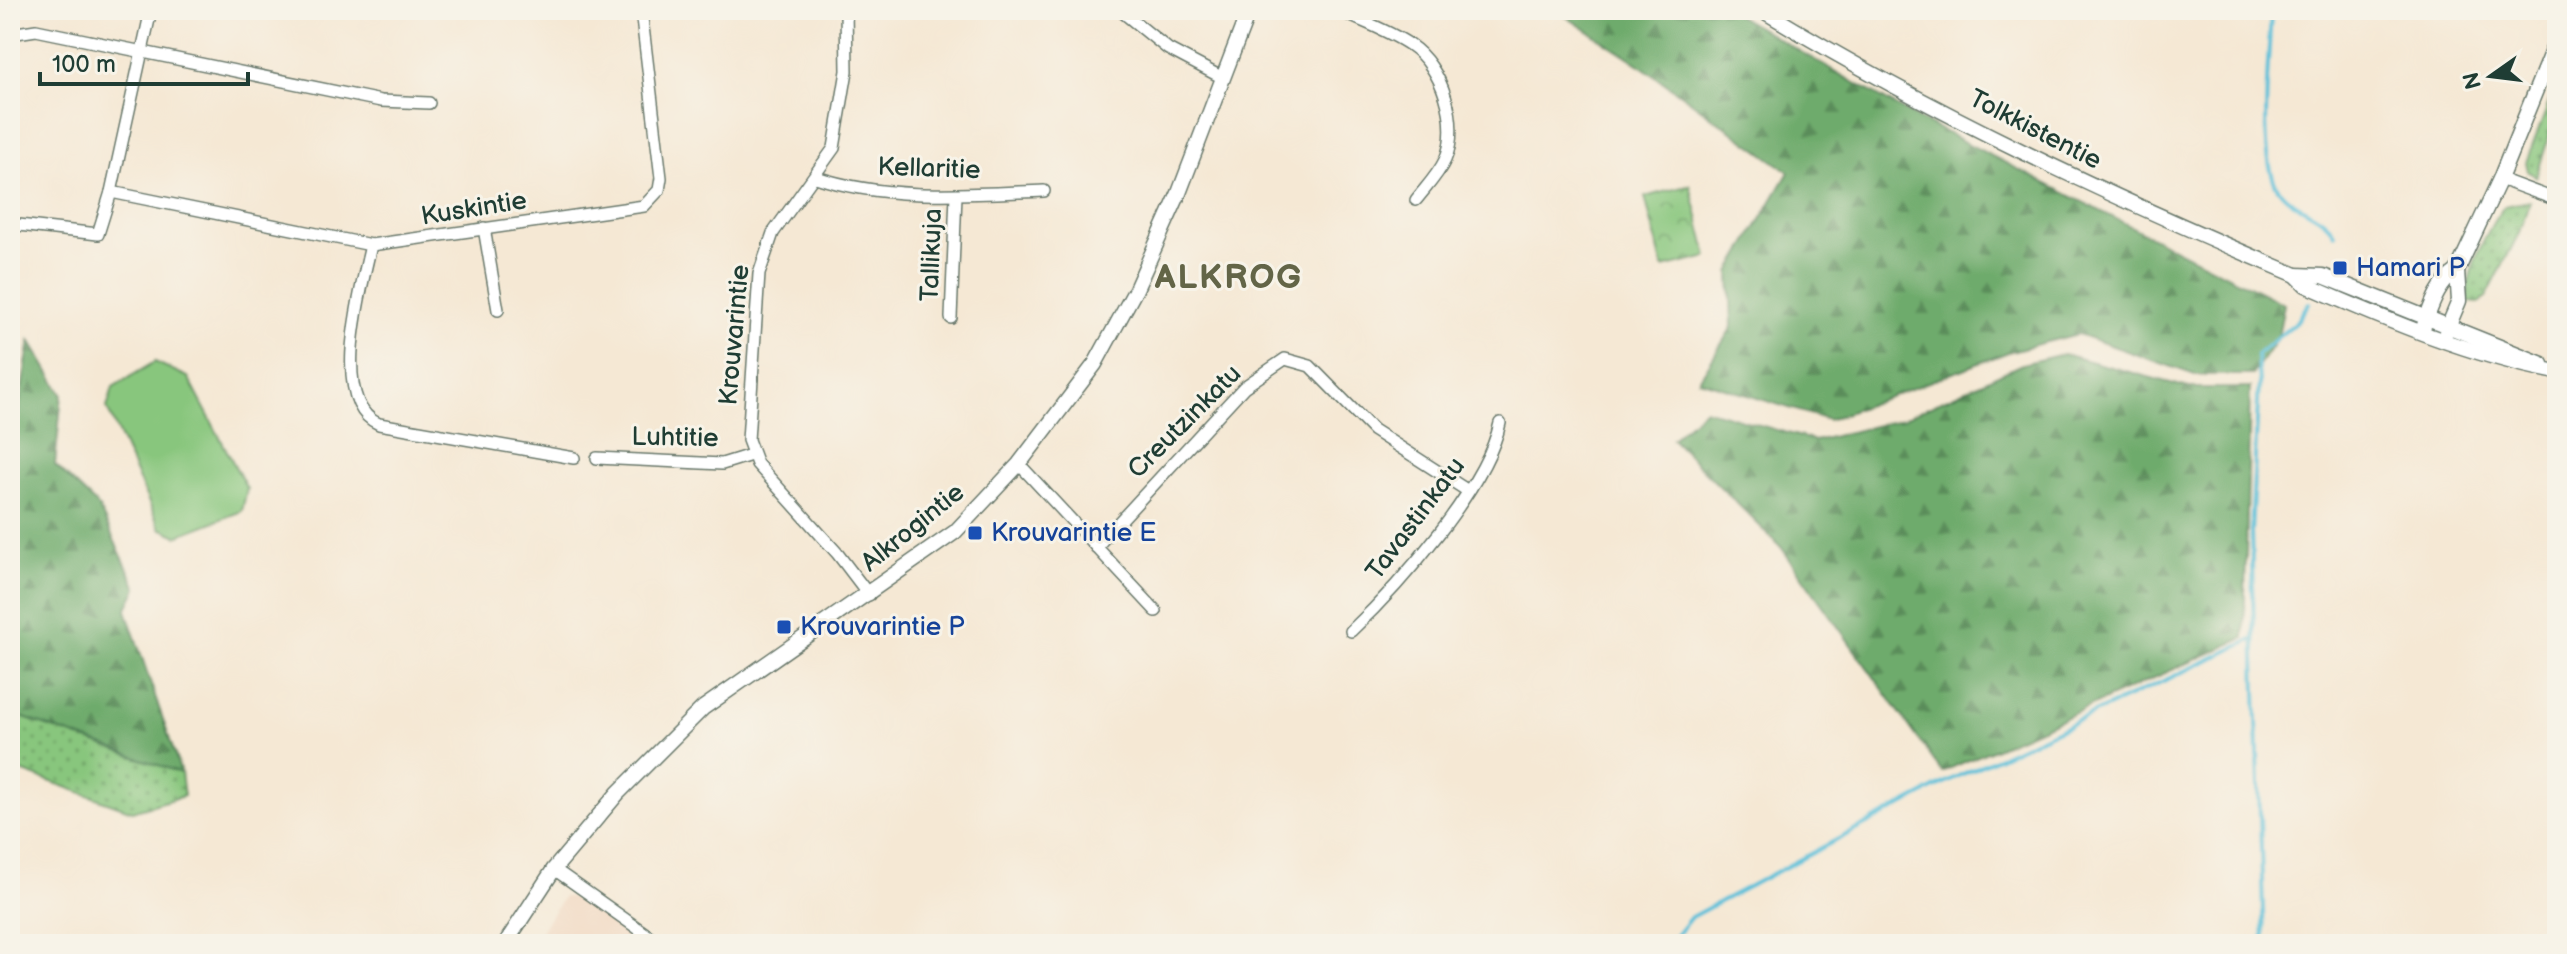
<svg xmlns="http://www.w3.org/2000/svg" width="2567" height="954" font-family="'Balsamiq Sans',sans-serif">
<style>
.built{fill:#f1d5bd}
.grass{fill:url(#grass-dots);stroke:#548258;stroke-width:2}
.forest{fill:url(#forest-firs);stroke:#467450;stroke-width:2}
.park{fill:url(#park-crowns);stroke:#548258;stroke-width:2}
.pitch{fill:#88c67d;stroke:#548258;stroke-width:2}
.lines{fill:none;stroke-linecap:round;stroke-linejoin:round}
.stream{stroke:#5bc0d9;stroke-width:4}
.minor-casing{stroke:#6a796c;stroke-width:14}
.tertiary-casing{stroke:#6a796c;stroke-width:17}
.secondary-casing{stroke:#6a796c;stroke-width:19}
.minor{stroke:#fff;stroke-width:11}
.tertiary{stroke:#fff;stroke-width:14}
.secondary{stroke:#fff;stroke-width:16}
.transit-dot{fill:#1a4fb4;stroke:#f7f3e8;stroke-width:3}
.labels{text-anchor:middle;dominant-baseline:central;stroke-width:6;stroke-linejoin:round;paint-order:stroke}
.street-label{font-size:26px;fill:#1f3d34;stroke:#f7f3e8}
.transit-label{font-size:26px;fill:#164399;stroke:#f7f3e8;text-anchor:start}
.district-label{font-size:34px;font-weight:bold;letter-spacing:2px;fill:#636547;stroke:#f7f3e8}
</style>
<defs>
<pattern id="grass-dots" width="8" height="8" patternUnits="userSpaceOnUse" patternTransform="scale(2)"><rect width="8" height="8" fill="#88c67d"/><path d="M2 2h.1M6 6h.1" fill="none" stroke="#6fa267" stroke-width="1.8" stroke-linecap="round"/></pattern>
<pattern id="forest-firs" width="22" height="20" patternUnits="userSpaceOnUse" patternTransform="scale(2)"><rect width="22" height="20" fill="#6eab6c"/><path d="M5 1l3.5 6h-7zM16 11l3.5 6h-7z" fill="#5a8c5a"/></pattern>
<pattern id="park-crowns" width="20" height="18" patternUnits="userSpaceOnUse" patternTransform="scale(2)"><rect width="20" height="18" fill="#88c67d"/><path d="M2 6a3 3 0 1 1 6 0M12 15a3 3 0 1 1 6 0" fill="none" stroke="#6fa267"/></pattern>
</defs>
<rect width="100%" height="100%" fill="#f7f3e8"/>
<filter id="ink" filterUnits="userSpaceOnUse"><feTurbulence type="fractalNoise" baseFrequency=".0125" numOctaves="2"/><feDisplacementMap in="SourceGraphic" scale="16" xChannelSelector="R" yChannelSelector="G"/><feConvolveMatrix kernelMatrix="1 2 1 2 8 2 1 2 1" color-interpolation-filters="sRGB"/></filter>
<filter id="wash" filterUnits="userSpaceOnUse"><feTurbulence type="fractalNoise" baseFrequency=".006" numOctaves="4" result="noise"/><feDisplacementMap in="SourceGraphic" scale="32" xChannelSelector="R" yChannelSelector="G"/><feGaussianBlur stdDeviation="1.8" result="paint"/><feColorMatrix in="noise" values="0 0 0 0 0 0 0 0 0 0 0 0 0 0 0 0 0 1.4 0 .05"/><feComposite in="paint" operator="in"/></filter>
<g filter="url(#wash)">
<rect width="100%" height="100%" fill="#f5e8d4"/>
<path class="built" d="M 563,897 L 586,897 L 652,944 L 533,944 Z"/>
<g class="grass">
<path d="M 2557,82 L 2557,111 L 2536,177 L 2528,171 L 2526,162 Z"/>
<path d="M 2530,201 L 2518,235 L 2486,298 L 2479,303 L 2469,302 C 2461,283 2490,221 2505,206 Z"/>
<path d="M 10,713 L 181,773 L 184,796 L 132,811 L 10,767 Z"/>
</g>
<g class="forest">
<path d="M 1556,10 L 1728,10 L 1913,116 L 2284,304 L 2278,337 L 2252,375 L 2195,375 L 2078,334 L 2011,351 L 1828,420 L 1699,380 L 1732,327 L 1730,272 L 1789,172 L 1634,61 Z"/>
<path d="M 30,340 L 62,394 L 55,465 L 98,506 L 137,588 L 126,610 L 181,773 L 10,713 L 10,463 Z"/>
<path d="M 2063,354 L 2189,388 L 2250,388 L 2244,638 L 1942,772 L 1781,547 L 1672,439 L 1705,409 L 1815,441 L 1902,419 L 2022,364 Z"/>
</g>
<path class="park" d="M 1690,185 L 1708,257 L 1663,268 L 1645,197 Z"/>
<path class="pitch" d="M 155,362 L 188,377 L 247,489 L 242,511 L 177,536 L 160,528 L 107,408 L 113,387 Z"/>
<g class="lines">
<g class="stream">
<path d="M 2271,10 C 2270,51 2257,157 2278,188 C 2292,209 2322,211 2335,234"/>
<path d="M 1669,944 L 1691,917 L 1950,780 L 2254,639"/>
<path d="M 2264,944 L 2251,532 L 2259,383 L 2257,355 L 2296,322 L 2309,303"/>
</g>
</g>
</g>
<g filter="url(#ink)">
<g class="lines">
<g class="minor-casing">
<g id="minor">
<path d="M 846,10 L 847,71 L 834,148 L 773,233 L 759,274 L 748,440 L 757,464 L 837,553 L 869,595"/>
<path d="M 1120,10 L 1168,49 L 1223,78"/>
<path d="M 1338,10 C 1361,21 1388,30 1410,45 C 1442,66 1461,124 1445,160 C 1438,175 1426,187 1416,200"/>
<path d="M 10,34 L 36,30 L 381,101 L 429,103"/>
<path d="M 816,177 C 888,201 969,194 1044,191"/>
<path d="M 2500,179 L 2557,200"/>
<path d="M 111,192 L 371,245 L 644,206 L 659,190 L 661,178 L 641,10"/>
<path d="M 10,224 L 98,234 L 111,192 L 151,10"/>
<path d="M 484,228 L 498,310"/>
<path d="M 371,245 C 362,286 328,403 379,424 L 574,458"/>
<path d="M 951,318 L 956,195"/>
<path d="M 597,458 L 722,464 L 751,455"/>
<path d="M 1019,464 L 1156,611"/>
<path d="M 1096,547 L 1244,387 L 1285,359 L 1310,366 L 1373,430 L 1468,491"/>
<path d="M 1351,631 C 1399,586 1487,486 1500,423"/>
<path d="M 554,869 L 660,944"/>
</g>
</g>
<g class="tertiary-casing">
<g id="tertiary">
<path d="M 1762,10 C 1931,113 2113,198 2296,275 L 2306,285 C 2386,320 2471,356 2557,372"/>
<path d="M 2296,275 L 2323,276 L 2542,364"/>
<path d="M 2422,331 C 2431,308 2436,285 2457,271 L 2500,179 L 2557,38"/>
<path d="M 2446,332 L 2459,301 L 2457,271"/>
<path d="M 505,944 L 554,869 L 618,793 L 703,708 L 955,532 L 1019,464 L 1095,364 L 1136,289 L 1179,193 L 1249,10"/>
</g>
</g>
<g class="secondary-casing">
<path id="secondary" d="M 10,943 L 12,944"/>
</g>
<use href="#minor" class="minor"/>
<use href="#tertiary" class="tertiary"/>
<use href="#secondary" class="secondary"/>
</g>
</g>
<g class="transit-dot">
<rect x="2332" y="260" width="16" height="16" rx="4"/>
<rect x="967" y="525" width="16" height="16" rx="4"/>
<rect x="776" y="619" width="16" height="16" rx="4"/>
</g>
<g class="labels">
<g class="street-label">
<text transform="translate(2035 130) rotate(27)">Tolkkistentie</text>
<text transform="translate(929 169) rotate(2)">Kellaritie</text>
<text transform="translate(474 209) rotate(-9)">Kuskintie</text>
<text transform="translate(932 255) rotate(-88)">Tallikuja</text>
<text transform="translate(735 335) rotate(-85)">Krouvarintie</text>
<text transform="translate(1185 422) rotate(-45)">Creutzinkatu</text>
<text transform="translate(675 438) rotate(1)">Luhtitie</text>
<text transform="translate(1416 519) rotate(-53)">Tavastinkatu</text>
<text transform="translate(913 528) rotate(-39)">Alkrogintie</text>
</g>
<g class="transit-label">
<text x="2356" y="268">Hamari P</text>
<text x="991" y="533">Krouvarintie E</text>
<text x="800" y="627">Krouvarintie P</text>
</g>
<g class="district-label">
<text x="1229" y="277">ALKROG</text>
</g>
</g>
<rect width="2567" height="954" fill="none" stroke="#f7f3e8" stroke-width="40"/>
<g transform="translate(2491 76) rotate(256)" stroke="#f7f3e8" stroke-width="6" paint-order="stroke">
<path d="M0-6L14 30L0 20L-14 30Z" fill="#1f3d34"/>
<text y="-12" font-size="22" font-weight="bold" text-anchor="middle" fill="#1f3d34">N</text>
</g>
<path d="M40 72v12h208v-12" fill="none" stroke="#1f3d34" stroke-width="4"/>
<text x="52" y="72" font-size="24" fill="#1f3d34" stroke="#f7f3e8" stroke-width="6" paint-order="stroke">100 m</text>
</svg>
